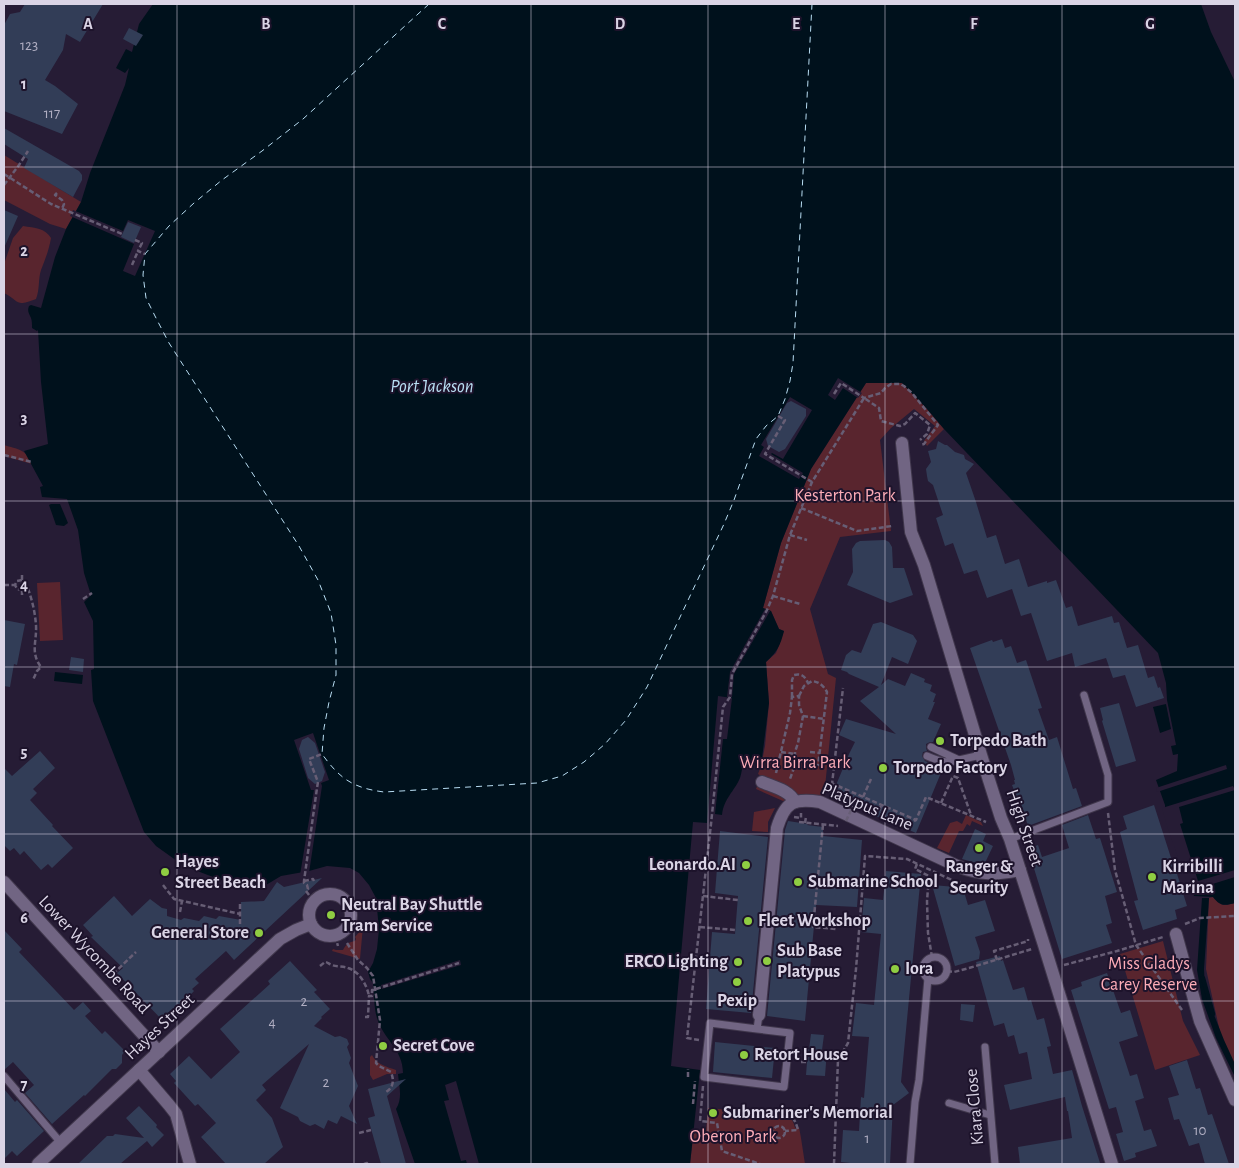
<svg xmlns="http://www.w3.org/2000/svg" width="1239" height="1168" font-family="'Alegreya Sans',sans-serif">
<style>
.green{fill:#59252e}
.water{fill:#00111c}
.pier{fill:#261c35}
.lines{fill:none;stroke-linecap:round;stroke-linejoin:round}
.stream{stroke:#00111c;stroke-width:4.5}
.ferry{stroke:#b8ddf2;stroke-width:1;stroke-dasharray:6 5;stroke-linecap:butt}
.building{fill:#323d57}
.service-casing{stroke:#40374c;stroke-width:9}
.minor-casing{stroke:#40374c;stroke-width:14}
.path{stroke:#675e75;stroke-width:2.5;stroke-dasharray:5 2.5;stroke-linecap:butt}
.service{stroke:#716583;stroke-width:7}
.minor{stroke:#716583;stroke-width:12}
.path-bridge{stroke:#675e75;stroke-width:2.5;stroke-dasharray:5 2.5;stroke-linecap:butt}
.grid{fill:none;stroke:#dad4e5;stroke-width:1;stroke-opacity:0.55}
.poi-dot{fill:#8fcd42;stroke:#1d132b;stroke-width:2}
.labels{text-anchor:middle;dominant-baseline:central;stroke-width:4;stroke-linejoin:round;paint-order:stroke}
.number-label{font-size:15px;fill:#b0aec2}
.park-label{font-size:18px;fill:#fdacb7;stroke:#1d132b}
.poi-label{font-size:18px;font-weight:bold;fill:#dad4e5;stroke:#1d132b;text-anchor:start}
.street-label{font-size:18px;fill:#dad4e5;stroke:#1d132b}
.water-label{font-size:19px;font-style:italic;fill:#b8ddf2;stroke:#1d132b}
.grid-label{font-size:16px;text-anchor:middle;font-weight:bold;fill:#dad4e5;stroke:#1d132b;stroke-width:4;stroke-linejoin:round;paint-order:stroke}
</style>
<rect width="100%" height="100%" fill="#261c35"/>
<g class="green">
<path d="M 4,155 L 81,202 L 66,229 L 50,224 L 4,200 Z"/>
<path d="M 23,226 C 35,228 45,228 51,238 C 49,250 45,260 41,270 C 38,279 40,289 36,299 C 15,307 21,302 4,293 L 4,264 L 13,238 Z"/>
<path d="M 866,383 L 902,383 L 927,409 L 944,429 L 927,446 L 924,441 L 935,426 L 914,409 L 891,428 L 880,440 L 891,531 L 840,537 L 810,609 L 828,674 L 836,678 L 824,797 L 796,797 L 783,801 L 756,789 L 761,776 L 758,774 L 761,766 L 765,746 L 769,703 L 766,662 L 776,653 L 784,631 L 779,629 L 771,611 L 763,608 L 781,543 L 811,469 Z"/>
<path d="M 4,445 C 17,449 28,450 32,464 L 4,456 Z"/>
<path d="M 60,582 L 63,640 L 40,641 L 37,583 Z"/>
<path d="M 775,808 L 768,822 L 768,832 L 752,831 L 754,812 Z"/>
<path d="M 966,815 L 981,822 L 983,826 L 972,821 L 970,826 L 967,824 L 963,831 L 959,831 L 949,853 L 937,848 L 950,823 L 957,821 L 962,824 Z"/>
<path d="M 1213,897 C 1220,906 1224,906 1235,903 L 1235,1069 L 1222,1041 L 1206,969 L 1209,898 Z"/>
<path d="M 362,925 L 363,926 L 360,959 L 332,951 L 333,949 L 336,950 L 343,950 C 346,944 349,942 355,941 L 356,939 L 355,937 L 361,930 Z"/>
<path d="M 1163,941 L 1183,1021 L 1200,1055 L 1155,1070 L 1120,954 Z"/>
<path d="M 372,1055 C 376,1064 387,1067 396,1070 L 396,1074 L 387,1074 L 373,1080 L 370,1075 L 370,1057 Z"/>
<path d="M 708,1108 L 775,1114 C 785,1114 793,1116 795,1128 L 799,1127 L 801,1138 L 805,1164 L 690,1164 L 694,1129 L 706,1131 Z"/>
</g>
<g class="water">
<path d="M 153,4 L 1201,4 L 1211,32 L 1235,82 L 1235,903 C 1224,906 1220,906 1213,897 L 1194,896 L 1165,810 L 1165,805 L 1156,780 L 1177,771 L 1178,754 L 1173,755 L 1171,746 L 1176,745 L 1167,700 L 1166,683 L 1158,653 L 944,429 L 927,409 L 902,383 L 866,383 L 811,469 L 781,543 L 763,608 L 771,611 L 779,629 L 784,631 C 780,646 778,651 766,662 L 769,703 L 761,766 L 743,757 C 743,764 742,772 740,778 C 734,792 724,798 722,815 L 715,814 L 723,739 L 727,739 L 732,698 L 718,696 L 707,823 L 693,822 L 671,1066 L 700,1070 L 690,1164 L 415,1164 L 396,1109 C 403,1098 399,1086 398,1074 L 403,1073 C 403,1049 383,1039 377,1018 C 374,1009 374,993 373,983 L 370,979 L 368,972 L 373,963 L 377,949 L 379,929 L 376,898 L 369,885 L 359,873 L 350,868 L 327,866 L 309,871 L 281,876 L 261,888 L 221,880 L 184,866 L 156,846 L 144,832 L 93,701 L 91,670 L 94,669 L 93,621 L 84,602 L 91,595 L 84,573 L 78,530 L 67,499 L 42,497 L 40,487 L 43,486 L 24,451 L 48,444 L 41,382 L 38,330 L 37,331 L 32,328 C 32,324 32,321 31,318 C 29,313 27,312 29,306 L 31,305 L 41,308 L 55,257 L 66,229 L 81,202 L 90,173 L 125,85 L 129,68 L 125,73 L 116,68 L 126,49 L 132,52 L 139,24 Z"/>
<path d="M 51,504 L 60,504 L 68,523 L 64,526 L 56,525 L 49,505 Z"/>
<path d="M 55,672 L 83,675 L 82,684 L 54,681 Z"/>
<path d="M 1166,704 L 1171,729 L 1160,733 L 1153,707 Z"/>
<path d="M 1202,898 L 1209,898 L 1204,969 L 1205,989 L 1207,997 L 1224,1040 L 1235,1064 L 1235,1077 L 1216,1038 L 1202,999 L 1197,970 Z"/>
</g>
<g class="pier">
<path d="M 73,210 L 123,231 L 128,220 L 155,231 L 135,276 L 123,271 L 134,244 L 70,216 Z"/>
<path d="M 838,378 L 862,393 L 858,398 L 843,388 L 835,400 L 828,395 Z"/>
<path d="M 790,397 L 812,410 L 783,459 L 772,453 L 771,454 L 803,473 L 799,479 L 759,456 L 764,447 L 761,445 Z"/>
<path d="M 765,609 L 770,611 L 734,674 L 732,697 L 727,697 L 730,672 Z"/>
<path d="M 313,733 L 329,780 L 321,783 L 322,786 L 309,873 L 300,875 L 314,790 L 311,790 L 294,740 Z"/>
<path d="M 1226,765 L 1227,769 L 1157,792 L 1156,788 Z"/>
<path d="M 1233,786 L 1235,790 L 1179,807 L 1183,823 L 1180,824 L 1198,881 L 1235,870 L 1235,877 L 1190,891 L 1168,829 L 1162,808 Z"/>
<path d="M 460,960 L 461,965 L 382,989 L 381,985 Z"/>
<path d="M 456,1081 L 479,1164 L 467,1164 L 466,1160 L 461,1161 L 444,1101 L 449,1100 L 445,1085 Z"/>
</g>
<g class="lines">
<path class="stream" d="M 1203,978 L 1213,1014"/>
<path class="ferry" d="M 429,4 L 303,119 L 262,151 L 222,180 L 194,203 L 169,226 L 145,254 L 143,275 L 146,298 L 157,320 L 169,343 L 299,546 L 318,580 L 331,613 L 336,645 L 336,675 L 329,702 L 324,728 L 322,754 C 340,779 353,788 384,792 L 537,783 L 562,776 L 584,762 L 605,744 L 626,720 L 647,687 L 724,524 L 734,500 L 756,439 L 766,426 L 778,416 L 785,399 L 790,381 L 793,363 L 812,4"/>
</g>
<g class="building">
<path d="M 25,4 L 103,4 L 80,42 L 66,34 L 63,50 L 45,80 L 55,86 L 78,104 L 62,134 L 4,111 L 4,25 L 10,14 L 20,12 Z"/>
<path d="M 129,28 L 143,35 L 136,46 L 123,39 Z"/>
<path d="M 4,128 L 79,171 L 82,175 L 82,180 L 73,197 L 24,168 L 28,159 L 4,144 Z"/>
<path d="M 4,210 L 18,216 L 4,248 Z"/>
<path d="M 128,222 L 141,227 L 134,243 L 121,237 Z"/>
<path d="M 791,401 L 806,409 L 806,416 L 785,449 L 779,452 L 768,446 L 766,439 L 787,403 Z"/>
<path d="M 938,441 L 945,445 L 947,445 L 955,452 L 964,455 L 965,459 L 974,464 L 966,473 L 976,502 L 987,538 L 996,535 L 1005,564 L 1019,559 L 1028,587 L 1047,581 L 1047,583 L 1056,580 L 1066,608 L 1072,606 L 1078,626 L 1112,616 L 1114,623 L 1119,622 L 1127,648 L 1138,645 L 1148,678 L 1154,676 L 1158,688 L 1160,687 L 1164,698 L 1136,707 L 1125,675 L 1113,678 L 1106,658 L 1075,667 L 1072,653 L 1047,661 L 1031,613 L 1021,616 L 1012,589 L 987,598 L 977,570 L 964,574 L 953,543 L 945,546 L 936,518 L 943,515 L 933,485 L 928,481 L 927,476 L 926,469 L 931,462 L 928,451 L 936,449 Z"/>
<path d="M 885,540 L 889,542 L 892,547 L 893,568 L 904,568 L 913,595 L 890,603 L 847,585 L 853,572 L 852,549 L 856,543 L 860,541 Z"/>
<path d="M 4,620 L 25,624 L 17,665 L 14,664 L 10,687 L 4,686 Z"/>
<path d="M 881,622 L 913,635 L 917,641 L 908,664 L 892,657 L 881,685 L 888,679 L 905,686 L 911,673 L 925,679 L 924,682 L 932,685 L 930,691 L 936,694 L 933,702 L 935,702 L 928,719 L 941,724 L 933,742 L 930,742 L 926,744 L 926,748 L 927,751 L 923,752 L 922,756 L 925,761 L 943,768 L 916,833 L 831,797 L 849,754 L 855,742 L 839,735 L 846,719 L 896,734 L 860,701 L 879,687 L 849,674 L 847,672 L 841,670 L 846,655 L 852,650 L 861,653 L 873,624 Z"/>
<path d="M 1002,639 L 1005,648 L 1011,646 L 1017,663 L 1026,660 L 1042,708 L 1038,709 L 1049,740 L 1057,737 L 1073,789 L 1076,788 L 1082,806 L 1028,826 L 1019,797 L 1017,798 L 1012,785 L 1015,784 L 1014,780 L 1015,780 L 1011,765 L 970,648 L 992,640 L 993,642 Z"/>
<path d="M 71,657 L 84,659 L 83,672 L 69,670 Z"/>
<path d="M 1119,703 L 1136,761 L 1116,767 L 1102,721 L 1103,720 L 1100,708 Z"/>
<path d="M 308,737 L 315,743 L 325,772 L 322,781 L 315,784 L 308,778 L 299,749 L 302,740 Z"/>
<path d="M 40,751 L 55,768 L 33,789 L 37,793 L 30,800 L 53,825 L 52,826 L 73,848 L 52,868 L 48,864 L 41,870 L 24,851 L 20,855 L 14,848 L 10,851 L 4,845 L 4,768 L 12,776 Z"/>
<path d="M 1154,805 L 1172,861 L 1173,861 L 1187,906 L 1175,910 L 1177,919 L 1143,930 L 1134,901 L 1138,900 L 1120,832 L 1127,829 L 1123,816 Z"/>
<path d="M 1088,815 L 1096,839 L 1100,838 L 1117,892 L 1105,896 L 1112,923 L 1106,925 L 1112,943 L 1062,959 L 1028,849 L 1038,845 L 1042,857 L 1069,848 L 1062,825 Z"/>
<path d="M 788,821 L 808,824 L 807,825 L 823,827 L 823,836 L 862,840 L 857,907 L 816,905 L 805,1021 L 767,1016 L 785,830 Z"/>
<path d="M 975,829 L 986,834 L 983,841 L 993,846 L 984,865 L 962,859 Z"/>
<path d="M 720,831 L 768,837 L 751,1013 L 706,1009 L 712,932 L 735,934 L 738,896 L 715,893 Z"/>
<path d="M 886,871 L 921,874 L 901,1082 L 909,1093 L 893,1105 L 890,1164 L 859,1164 L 841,1162 L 843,1130 L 859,1131 L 861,1097 L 864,1098 L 869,1037 L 852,1036 L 856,1003 L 874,1005 L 881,934 L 861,932 L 864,898 L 883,900 Z"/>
<path d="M 322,878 L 234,960 L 226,951 L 195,979 L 199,983 L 192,989 L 194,991 L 184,1002 L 186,1003 L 165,1023 L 117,973 L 123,968 L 91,937 L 93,936 L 83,925 L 114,896 L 132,916 L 150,899 L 162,908 L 167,909 L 167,916 L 181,920 L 184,918 L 199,921 L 204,916 L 216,919 L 219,916 L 241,920 L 241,902 L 264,901 L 277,882 L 284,887 Z"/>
<path d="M 932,885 L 956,887 L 962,885 L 968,905 L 985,900 L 995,931 L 975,937 L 980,952 L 979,959 L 955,966 Z"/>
<path d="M 4,930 L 22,949 L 19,952 L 74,1010 L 83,1002 L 91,1011 L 85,1016 L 102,1034 L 105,1031 L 125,1051 L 122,1055 L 122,1063 L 116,1069 L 112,1069 L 85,1096 L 84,1095 L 52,1124 L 25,1093 L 34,1085 L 13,1062 L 4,1070 Z"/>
<path d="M 1000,956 L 1001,961 L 1003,960 L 1013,990 L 1024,987 L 1028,1001 L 1031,1000 L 1037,1020 L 1044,1018 L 1051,1046 L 1047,1047 L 1053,1074 L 1072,1070 L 1082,1106 L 1100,1163 L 1091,1164 L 1020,1164 L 1018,1147 L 1072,1138 L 1068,1111 L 1067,1111 L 1065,1097 L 1010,1110 L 1004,1085 L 1032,1079 L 1027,1052 L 1019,1054 L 1014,1035 L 1008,1037 L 1004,1023 L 994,1026 L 976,962 Z"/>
<path d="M 290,961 L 317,990 L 314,992 L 330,1009 L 321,1017 L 322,1018 L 314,1026 L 335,1037 L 340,1036 L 347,1039 L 349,1044 L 347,1047 L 351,1058 L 349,1063 L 358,1086 L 349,1106 L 357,1124 L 341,1116 L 337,1124 L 328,1120 L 324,1129 L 315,1124 L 310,1126 L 300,1121 L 298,1117 L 280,1108 L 309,1044 L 262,1085 L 266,1090 L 256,1100 L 272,1118 L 283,1147 L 264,1164 L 226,1164 L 201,1137 L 216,1123 L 198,1104 L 195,1106 L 174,1083 L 176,1081 L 170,1074 L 189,1056 L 211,1079 L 240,1052 L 220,1029 L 270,984 L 268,981 Z"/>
<path d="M 1107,973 L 1121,1013 L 1130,1010 L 1138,1036 L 1119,1042 L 1130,1076 L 1137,1074 L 1144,1098 L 1135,1101 L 1144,1131 L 1151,1129 L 1157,1146 L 1135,1153 L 1136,1157 L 1124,1161 L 1116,1134 L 1123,1132 L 1116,1107 L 1109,1109 L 1071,990 L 1082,986 L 1081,982 Z"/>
<path d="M 961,1004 L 975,1005 L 973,1022 L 960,1020 Z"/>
<path d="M 811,1034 L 824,1035 L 822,1050 L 827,1050 L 825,1076 L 806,1075 L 808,1049 L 809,1049 Z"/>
<path d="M 715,1042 L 775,1048 L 772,1078 L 713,1072 Z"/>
<path d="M 1187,1060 L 1196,1089 L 1200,1088 L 1208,1115 L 1212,1114 L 1229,1164 L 1205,1164 L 1199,1143 L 1189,1146 L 1179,1119 L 1174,1120 L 1168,1098 L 1179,1095 L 1169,1066 Z"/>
<path d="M 406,1079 L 387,1096 L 406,1164 L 381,1164 L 368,1118 L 375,1116 L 368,1089 Z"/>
<path d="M 4,1089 L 15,1102 L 17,1100 L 44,1131 L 17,1156 L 12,1151 L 4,1159 Z"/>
<path d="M 139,1106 L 157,1125 L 156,1127 L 164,1135 L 152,1147 L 147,1141 L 120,1164 L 78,1164 L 107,1136 L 113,1136 L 115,1134 L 144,1138 L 126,1118 Z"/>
</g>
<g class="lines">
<g class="service-casing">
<g id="service">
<path d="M 927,756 C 939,761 947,764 959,760 L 931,747"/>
<path d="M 959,760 L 981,755"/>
<path d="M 1010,839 L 1108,802 L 1108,775 L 1084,695"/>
<circle cx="935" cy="969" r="12"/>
<path d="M 757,1029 L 710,1023 L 704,1077 L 784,1087 L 790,1033 L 757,1029 L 759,1015"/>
<path d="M 985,1047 L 995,1164"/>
<path d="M 4,1076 L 61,1143"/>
<path d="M 949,1103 L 990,1115"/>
<path d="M 910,1164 L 915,1102 L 919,1080 L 928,978"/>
</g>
</g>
<g class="minor-casing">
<g id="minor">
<path d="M 902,443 L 911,532 L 924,565 L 981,755 L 1001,818 L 1010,839 L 1044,945 L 1112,1164"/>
<path d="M 762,782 C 774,787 789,790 795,802"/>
<path d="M 4,882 L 159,1052"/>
<circle cx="330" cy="915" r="21"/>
<path d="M 1176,934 L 1200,1021 L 1235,1100"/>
<path d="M 759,1015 L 777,828 C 785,802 793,798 820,802 L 957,866 C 980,875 997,875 1020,870"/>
<path d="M 139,1070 L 169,1105 L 176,1114 L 190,1164"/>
<path d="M 38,1164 L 280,939 L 296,930 L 311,924"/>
</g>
</g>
<g class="path">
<path d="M 4,174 L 51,204 L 122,234"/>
<path d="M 4,185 L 19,165 L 28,151"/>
<path d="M 57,193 L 55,195 L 62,200 L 64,204 L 62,209"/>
<path d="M 135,240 L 142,243 L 138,251 L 145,254"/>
<path d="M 132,265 L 138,251"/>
<path d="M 834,394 L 841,383 L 864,398 L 881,393 L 885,388 L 891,384 L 900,384 L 904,386 L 912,393 L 938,425 L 924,444 L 920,445"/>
<path d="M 778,416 L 785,420 L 765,454 L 812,482"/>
<path d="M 4,455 L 32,462"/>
<path d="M 801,508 L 857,531 L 892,526"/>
<path d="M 790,535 L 807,540"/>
<path d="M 22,575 L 22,595"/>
<path d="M 22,580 L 17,581 L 15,585 L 17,589 L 22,590"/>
<path d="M 4,585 L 15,585"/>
<path d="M 22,586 L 27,586 C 32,599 35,612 36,625 C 37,642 30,652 41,667 L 37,671 L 33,680"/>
<path d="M 773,596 L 800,604"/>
<path d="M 83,599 L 92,593"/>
<path d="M 799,696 L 804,686 L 812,681 C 819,682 823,685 827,692 L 818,766"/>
<path d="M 792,697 L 792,680 L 794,675 C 801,673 805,676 808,683"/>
<path d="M 803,716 L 824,719"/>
<path d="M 781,752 L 795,754"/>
<path d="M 810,752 L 819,753"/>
<path d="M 776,773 L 790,713 L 792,697 L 799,696 L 799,705 L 803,716 L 798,743 L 795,752 L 795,765 L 790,779"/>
<path d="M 831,783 L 916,820 L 926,797 L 986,822"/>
<path d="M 831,793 L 843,688"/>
<path d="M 863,797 L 871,779"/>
<path d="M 941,803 L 953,776 L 958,778 L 971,815"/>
<path d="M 881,806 L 879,811 L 907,823 L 906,826 L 903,825"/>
<path d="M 1108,813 L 1115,870 L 1136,945 L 1182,1010"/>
<path d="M 794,817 L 801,818 L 801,813"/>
<path d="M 799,822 L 838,826"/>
<path d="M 805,823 L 806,817"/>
<path d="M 907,824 L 916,820"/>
<path d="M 823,825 L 813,927 L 836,929"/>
<path d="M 917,864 L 915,869 L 929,876 L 927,901 L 928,933 L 932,957"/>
<path d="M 304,881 L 313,879 L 314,881"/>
<path d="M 163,885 L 174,899 L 240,914"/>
<path d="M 309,895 L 306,891 L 308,889 L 307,885 L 304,883 L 304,881 L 317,788 L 318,782 L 309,759 L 322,754"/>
<path d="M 703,896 L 738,900"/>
<path d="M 240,904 L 240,926"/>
<path d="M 180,912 L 182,901"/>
<path d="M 1185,924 L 1200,918 L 1235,916"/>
<path d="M 700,927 L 735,930"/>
<path d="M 335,936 L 338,946"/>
<path d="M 347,943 L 358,960 L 367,968 L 373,976 L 380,1020 L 376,1063 L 379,1066 L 391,1072 C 394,1080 394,1087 386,1092"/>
<path d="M 997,960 L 994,951 L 1028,941 L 1028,939"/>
<path d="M 1064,965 L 1117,951 L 1163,937"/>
<path d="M 320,966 L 325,962 C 327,962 329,964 332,965 C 337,967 343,966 348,968 C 359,971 367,985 369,996"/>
<path d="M 947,971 L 954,972 L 969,968 L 1032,949"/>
<path d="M 113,974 L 136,952"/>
<path d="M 376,989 L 459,963"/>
<path d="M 365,1017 L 368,1017 L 369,996 L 372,996 L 372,990 L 376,990"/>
<path d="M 699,1040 L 687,1038 L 711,824 L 723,707 L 730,697 L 732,674 L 767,610 L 773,596 L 790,535 L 812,482 L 864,398 L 879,408 L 881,421 L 900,426 L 905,424 L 915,413 L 930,425 L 927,434 L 920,440"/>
<path d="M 801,1062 L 806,1062"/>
<path d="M 688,1077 L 688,1069"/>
<path d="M 703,1086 L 700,1121 L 717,1123 L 722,1151 L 760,1164"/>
<path d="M 693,1104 L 695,1081"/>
<path d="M 779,1112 C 791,1114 795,1118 798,1130 L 785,1131"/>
<path d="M 755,1120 L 755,1112"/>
<circle cx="779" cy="1132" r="6"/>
<path d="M 359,1133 L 371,1130"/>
<path d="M 767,1134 L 773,1133"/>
<path d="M 364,1164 L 367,1163 L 367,1164"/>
<path d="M 834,1164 L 838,1060 L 848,1043 L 856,969 L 865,856 L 907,859 L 956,882 L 961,882"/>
</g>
<use href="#service" class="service"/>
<use href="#minor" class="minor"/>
<path class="path-bridge" d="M 846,821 L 853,806"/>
</g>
<path class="grid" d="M 177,4 L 177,1164M 354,4 L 354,1164M 531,4 L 531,1164M 708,4 L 708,1164M 885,4 L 885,1164M 1062,4 L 1062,1164M 4,167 L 1235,167M 4,334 L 1235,334M 4,501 L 1235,501M 4,667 L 1235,667M 4,834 L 1235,834M 4,1001 L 1235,1001"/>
<g class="poi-dot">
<circle cx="940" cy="741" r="5"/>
<circle cx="883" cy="768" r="5"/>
<circle cx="979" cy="848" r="5"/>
<circle cx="746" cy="865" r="5"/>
<circle cx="165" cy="872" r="5"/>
<circle cx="1152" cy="877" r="5"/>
<circle cx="798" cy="882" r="5"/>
<circle cx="331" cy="915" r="5"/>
<circle cx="748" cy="921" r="5"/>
<circle cx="259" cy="933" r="5"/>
<circle cx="767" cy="961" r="5"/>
<circle cx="738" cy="962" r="5"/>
<circle cx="895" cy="969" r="5"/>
<circle cx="737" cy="982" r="5"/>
<circle cx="383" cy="1046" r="5"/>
<circle cx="744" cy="1055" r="5"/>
<circle cx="713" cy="1113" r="5"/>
</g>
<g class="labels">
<g class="number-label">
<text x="29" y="45">123</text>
<text x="52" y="113">117</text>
<text x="304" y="1001">2</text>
<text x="272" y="1022">4</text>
<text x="326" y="1082">2</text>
<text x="1200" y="1130">10</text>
<text x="867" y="1138">1</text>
</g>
<g class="park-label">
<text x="845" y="496">Kesterton Park</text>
<text x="795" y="763">Wirra Birra Park</text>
<text x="1149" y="964">Miss Gladys<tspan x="1149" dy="21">Carey Reserve</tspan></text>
<text x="733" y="1137">Oberon Park</text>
</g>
<g class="poi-label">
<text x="950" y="741">Torpedo Bath</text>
<text x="893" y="768">Torpedo Factory</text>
<text x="175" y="862">Hayes<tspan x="175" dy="21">Street Beach</tspan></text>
<text x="736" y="865" text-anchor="end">Leonardo.AI</text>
<text x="979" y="867" text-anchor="middle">Ranger &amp;<tspan x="979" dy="21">Security</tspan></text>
<text x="1162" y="867">Kirribilli<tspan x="1162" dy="21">Marina</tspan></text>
<text x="808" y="882">Submarine School</text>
<text x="341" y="905">Neutral Bay Shuttle<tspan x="341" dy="21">Tram Service</tspan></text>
<text x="758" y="921">Fleet Workshop</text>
<text x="249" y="933" text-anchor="end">General Store</text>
<text x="777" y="951">Sub Base<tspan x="777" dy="21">Platypus</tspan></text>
<text x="728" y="962" text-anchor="end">ERCO Lighting</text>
<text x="905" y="969">Iora</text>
<text x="737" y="1001" text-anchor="middle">Pexip</text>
<text x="393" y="1046">Secret Cove</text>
<text x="754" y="1055">Retort House</text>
<text x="723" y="1113">Submariner's Memorial</text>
</g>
<g class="street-label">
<text transform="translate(867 807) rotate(23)">Platypus Lane</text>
<text transform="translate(1024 828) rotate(71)">High Street</text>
<text transform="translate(94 955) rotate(47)">Lower Wycombe Road</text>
<text transform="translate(160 1027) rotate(-43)">Hayes Street</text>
<text transform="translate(975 1107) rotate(-95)">Kiara Close</text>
</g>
<g class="water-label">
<text x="432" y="386">Port Jackson</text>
</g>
</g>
<g class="grid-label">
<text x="88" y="29">A</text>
<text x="266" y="29">B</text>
<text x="442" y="29">C</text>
<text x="620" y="29">D</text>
<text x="796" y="29">E</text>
<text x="974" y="29">F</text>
<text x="1150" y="29">G</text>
<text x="24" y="89">1</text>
<text x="24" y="256">2</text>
<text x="24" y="423">3</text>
<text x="24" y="590">4</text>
<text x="24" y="757">5</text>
<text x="24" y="923">6</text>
<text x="24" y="1090">7</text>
</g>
<rect width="1239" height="1168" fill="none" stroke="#dad4e5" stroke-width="10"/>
</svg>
